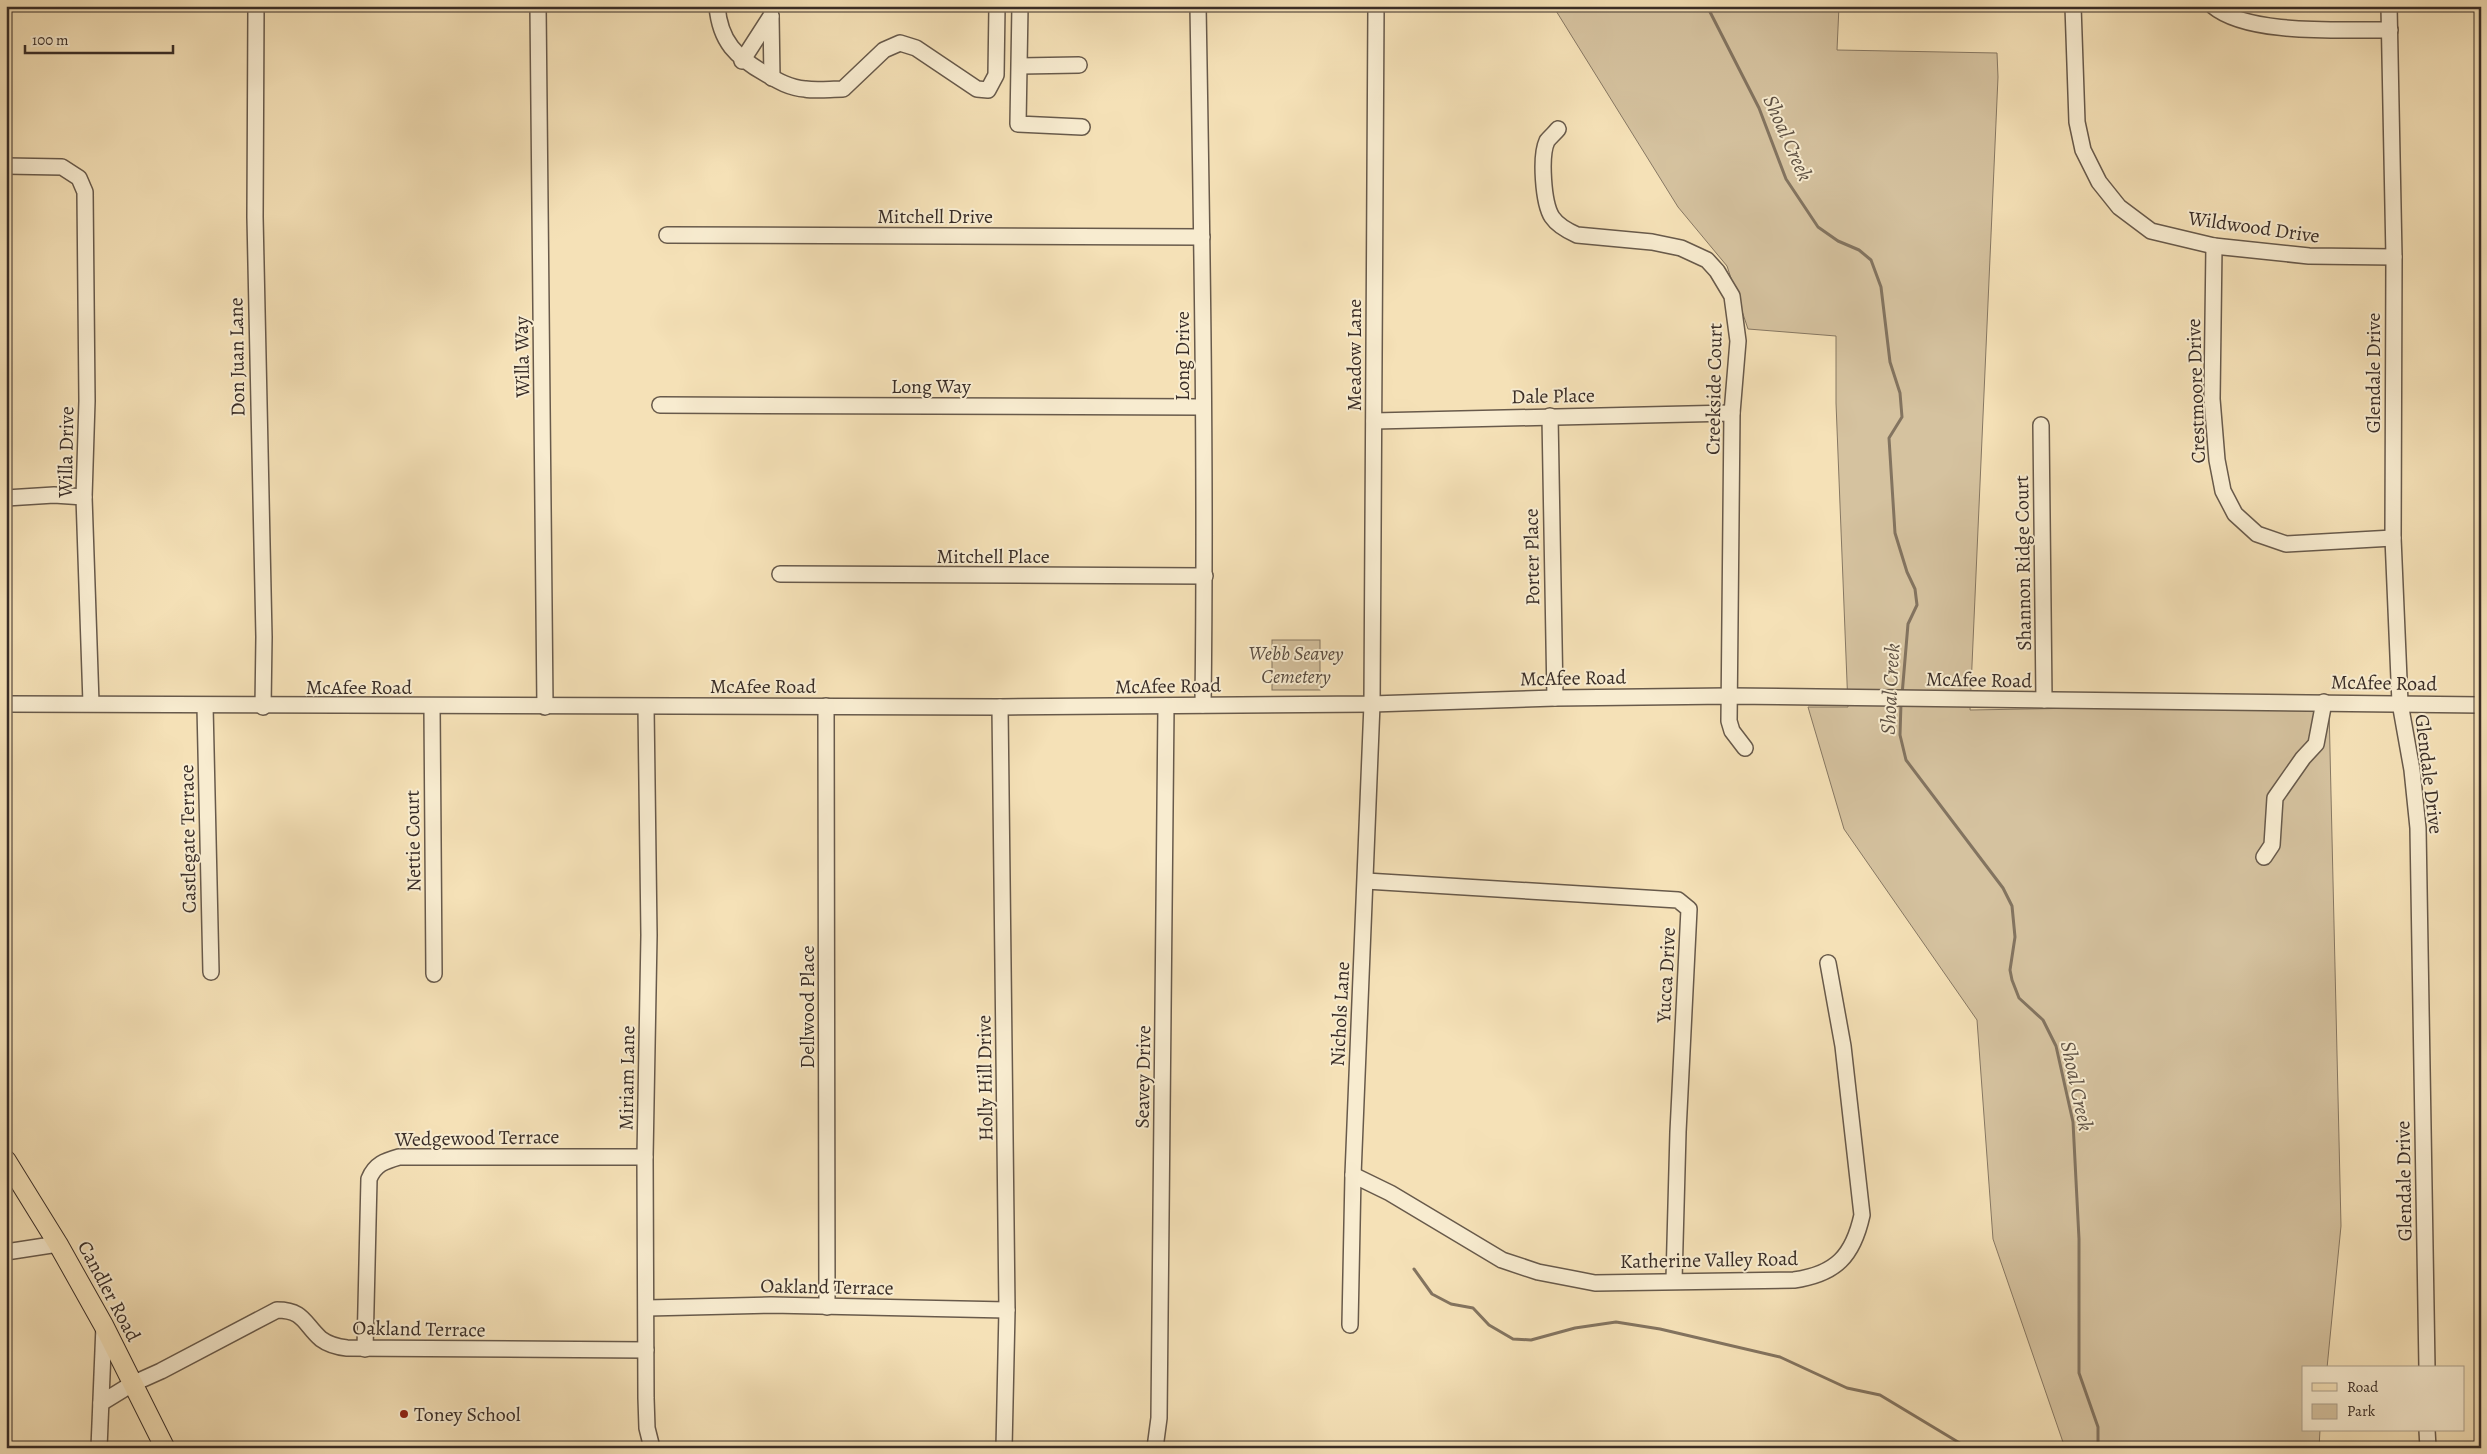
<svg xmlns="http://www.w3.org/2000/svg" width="2487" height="1454" font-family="Alegreya,serif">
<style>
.green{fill:#d5c29f;stroke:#877863}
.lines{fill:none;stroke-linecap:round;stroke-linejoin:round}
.stream{stroke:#837460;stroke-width:3}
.minor-casing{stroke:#685a4b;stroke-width:18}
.major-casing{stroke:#392d27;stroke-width:21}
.minor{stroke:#f8ecd0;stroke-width:15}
.major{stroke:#f5e1b7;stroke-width:19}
.poi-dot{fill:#8f2418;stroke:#f8ecd0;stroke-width:2}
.labels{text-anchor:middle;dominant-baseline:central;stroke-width:4;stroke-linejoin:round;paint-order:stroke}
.street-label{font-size:20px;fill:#392d27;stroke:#f8ecd0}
.park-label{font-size:20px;font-style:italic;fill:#584b3f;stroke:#f8ecd0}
.poi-label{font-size:20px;fill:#392d27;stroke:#f8ecd0;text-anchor:start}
.water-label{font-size:21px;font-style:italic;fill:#5e5144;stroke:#f8ecd0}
</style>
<rect width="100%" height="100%" fill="#f5e1b7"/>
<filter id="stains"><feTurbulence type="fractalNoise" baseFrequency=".004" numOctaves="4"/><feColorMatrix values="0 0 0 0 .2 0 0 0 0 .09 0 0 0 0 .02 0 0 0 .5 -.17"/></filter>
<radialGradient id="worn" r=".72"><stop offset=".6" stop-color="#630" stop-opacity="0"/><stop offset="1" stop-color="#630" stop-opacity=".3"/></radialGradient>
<g class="green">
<path d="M 1553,6 L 1839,6 L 1837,50 L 1997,53 L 1998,77 L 1970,710 L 2203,706 L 2329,707 L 2341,1226 L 2327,1368 L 2303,1368 L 2303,1430 L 2320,1430 L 2319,1448 L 2065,1448 L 1993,1239 L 1977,1020 L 1844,829 L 1808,707 L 1848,707 L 1836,403 L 1836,336 L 1748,329 L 1727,266 L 1678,207 Z"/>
<rect x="1272" y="640" width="48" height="50"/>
</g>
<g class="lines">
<g class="stream">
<path d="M 1707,6 L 1759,108 L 1786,179 L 1818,227 L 1838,241 L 1859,250 L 1871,260 L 1881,287 L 1890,362 L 1900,393 L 1902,417 L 1889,438 L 1895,533 L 1907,572 L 1915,589 L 1917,605 L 1908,624 L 1902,695"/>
<path d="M 1901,703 L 1900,735 L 1906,760 L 2003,888 L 2012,906 L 2015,937 L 2010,970 L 2012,980 L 2019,998 L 2043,1020 L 2056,1046 L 2073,1122 L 2079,1239 L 2079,1373 L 2098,1427 L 2098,1448"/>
<path d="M 1414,1269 L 1432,1294 L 1451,1304 L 1473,1308 L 1489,1325 L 1513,1339 L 1531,1340 L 1575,1328 L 1616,1322 L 1660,1329 L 1780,1357 L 1847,1388 L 1880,1395 L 1968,1448"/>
</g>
<g class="minor-casing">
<g id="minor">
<path d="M 256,6 L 255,217 L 264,637 L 263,707"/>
<path d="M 538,6 L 545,707"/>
<path d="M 717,6 C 720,42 736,57 766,74 C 778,81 790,88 805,89 C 817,91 830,89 843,89 L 884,50 L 900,43 L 916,48 L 977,89 L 988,90 L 996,75 L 997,6"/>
<path d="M 1020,6 L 1018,124 L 1082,127"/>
<path d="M 1198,6 C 1202,239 1206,472 1203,705"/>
<path d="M 2073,6 L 2077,122 L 2083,150 L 2099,182 L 2119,207 L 2151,231 L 2214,246 L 2309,256 L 2394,257"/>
<path d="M 2213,6 C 2249,36 2344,29 2390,30"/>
<path d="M 2389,6 L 2394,257 L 2393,538 L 2400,703 L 2412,770 L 2418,828 L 2427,1368"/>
<path d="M 771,16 L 772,78"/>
<path d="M 742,61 L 771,16"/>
<path d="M 1020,66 L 1079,65"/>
<path d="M 1558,129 C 1555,133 1550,137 1547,141 C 1540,156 1543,203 1552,217 C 1558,226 1568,231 1577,235 L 1652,242 L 1681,248 L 1707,260 L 1717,271 L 1732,296 L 1738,341 L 1732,413 L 1729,721 L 1732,731 L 1745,748"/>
<path d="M 6,166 L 62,167 L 79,178 L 85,192 L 87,401 L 84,497 L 91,703"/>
<path d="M 667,235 L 1202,237"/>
<path d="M 2214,246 L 2212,399 L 2217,460 L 2223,491 L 2235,514 L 2257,534 L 2286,544 L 2393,538"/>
<path d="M 660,405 L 1202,407"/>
<path d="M 1550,416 L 1555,698"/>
<path d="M 1374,421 L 1732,413"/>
<path d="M 2041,425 L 2044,700"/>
<path d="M 6,498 L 54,495 L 84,497"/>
<path d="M 780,574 L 1205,576"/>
<path d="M 6,704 L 1000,707 L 1372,704 L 1555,698 L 1729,696 L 2481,705"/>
<path d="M 205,706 L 211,972"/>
<path d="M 826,706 L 827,1307"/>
<path d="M 432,707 L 434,974"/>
<path d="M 646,707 L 649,935 L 645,1157 L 646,1398 L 647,1428 L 652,1448"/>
<path d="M 1000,707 L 1007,1310 L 1004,1448"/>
<path d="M 2264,857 L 2272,845 L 2275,798 L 2303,758 L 2316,744 L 2324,702"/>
<path d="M 1366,881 L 1678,900 L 1689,909 L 1678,1132 L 1674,1280"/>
<path d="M 1353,1175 L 1390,1193 L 1502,1260 L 1538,1272 L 1595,1283 L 1794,1280 C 1836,1274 1853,1256 1862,1215 L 1843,1046 L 1828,963"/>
<path d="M 6,1252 L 58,1244"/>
<path d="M 647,1308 L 771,1305 L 1007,1310"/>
<path d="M 1350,1325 L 1353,1175 L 1372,704 L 1376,6"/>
<path d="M 365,1349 L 369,1179 C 375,1164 385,1161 399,1157 L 645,1157"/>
<path d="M 101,1403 L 132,1384 L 161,1371 L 277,1310 C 304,1310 304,1324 321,1339 C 329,1345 338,1347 347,1348 L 646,1350"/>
<path d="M 2427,1430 L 2428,1448"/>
<path d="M 99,1448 L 104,1326"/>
<path d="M 1155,1448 L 1159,1418 L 1166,706"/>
</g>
</g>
<g class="major-casing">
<path id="major" d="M 6,1160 L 58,1244 L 104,1326 L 165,1448"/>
</g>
<use href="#minor" class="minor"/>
<use href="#major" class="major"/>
</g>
<circle class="poi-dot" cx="404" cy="1414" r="5"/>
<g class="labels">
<g class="street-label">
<text x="935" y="216">Mitchell Drive</text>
<text transform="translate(2254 227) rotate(8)">Wildwood Drive</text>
<text transform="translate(1354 355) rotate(-90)">Meadow Lane</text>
<text transform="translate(1182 356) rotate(-90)">Long Drive</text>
<text transform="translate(237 357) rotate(-91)">Don Juan Lane</text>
<text transform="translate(522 357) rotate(-91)">Willa Way</text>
<text transform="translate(2373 373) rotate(-90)">Glendale Drive</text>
<text x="931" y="386">Long Way</text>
<text transform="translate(1714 389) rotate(-89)">Creekside Court</text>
<text transform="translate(2196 391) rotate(-92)">Crestmoore Drive</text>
<text transform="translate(1553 396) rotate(-1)">Dale Place</text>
<text transform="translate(66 452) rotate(-89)">Willa Drive</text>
<text x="993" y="556">Mitchell Place</text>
<text transform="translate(1532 557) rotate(-91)">Porter Place</text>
<text transform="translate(2023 563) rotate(-91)">Shannon Ridge Court</text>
<text transform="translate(1573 678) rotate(-1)">McAfee Road</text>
<text transform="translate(1979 680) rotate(1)">McAfee Road</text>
<text transform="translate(2384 683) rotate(1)">McAfee Road</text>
<text x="763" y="686">McAfee Road</text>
<text transform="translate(1168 686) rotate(-1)">McAfee Road</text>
<text x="359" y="687">McAfee Road</text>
<text transform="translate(2429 774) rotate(83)">Glendale Drive</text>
<text transform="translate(188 839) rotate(-91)">Castlegate Terrace</text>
<text transform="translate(413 841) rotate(-91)">Nettie Court</text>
<text transform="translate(1666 975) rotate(-87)">Yucca Drive</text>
<text transform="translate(807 1007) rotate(-90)">Dellwood Place</text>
<text transform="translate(1340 1014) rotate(-87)">Nichols Lane</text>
<text transform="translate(1143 1077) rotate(-89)">Seavey Drive</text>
<text transform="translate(627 1078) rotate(-89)">Miriam Lane</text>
<text transform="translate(985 1078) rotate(-91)">Holly Hill Drive</text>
<text transform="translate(477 1138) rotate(-1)">Wedgewood Terrace</text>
<text transform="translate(2404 1181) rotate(-91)">Glendale Drive</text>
<text transform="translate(1709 1260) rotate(-1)">Katherine Valley Road</text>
<text transform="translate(827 1287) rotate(1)">Oakland Terrace</text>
<text transform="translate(109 1291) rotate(62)">Candler Road</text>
<text transform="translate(419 1329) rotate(1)">Oakland Terrace</text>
</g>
<g class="park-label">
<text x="1296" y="653">Webb Seavey<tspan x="1296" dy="23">Cemetery</tspan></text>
</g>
<g class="poi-label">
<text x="414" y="1414">Toney School</text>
</g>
<g class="water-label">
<text transform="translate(1788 138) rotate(66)">Shoal Creek</text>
<text transform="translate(1890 689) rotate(-87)">Shoal Creek</text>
<text transform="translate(2077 1086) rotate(78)">Shoal Creek</text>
</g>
</g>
<rect width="2487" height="1454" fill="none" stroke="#f5e1b7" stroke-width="25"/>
<rect x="8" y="8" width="2472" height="1439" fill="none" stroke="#392d27" stroke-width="2.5"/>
<rect x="12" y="12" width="2462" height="1429" fill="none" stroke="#392d27"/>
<rect x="2302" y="1366" width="162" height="65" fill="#f8ecd0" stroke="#aca08c"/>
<rect x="2312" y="1383" width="25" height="8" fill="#f5e1b7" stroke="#aca08c"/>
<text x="2347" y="1392" font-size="15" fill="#392d27">Road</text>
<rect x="2312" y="1404" width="25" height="15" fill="#d5c29f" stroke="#aca08c"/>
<text x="2347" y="1416" font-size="15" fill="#392d27">Park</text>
<path d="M25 45v8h148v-8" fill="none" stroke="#392d27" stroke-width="2.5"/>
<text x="32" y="45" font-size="15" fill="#392d27" stroke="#f8ecd0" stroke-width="4" paint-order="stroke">100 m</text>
<rect width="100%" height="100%" filter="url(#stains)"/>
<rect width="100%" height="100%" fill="url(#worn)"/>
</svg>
